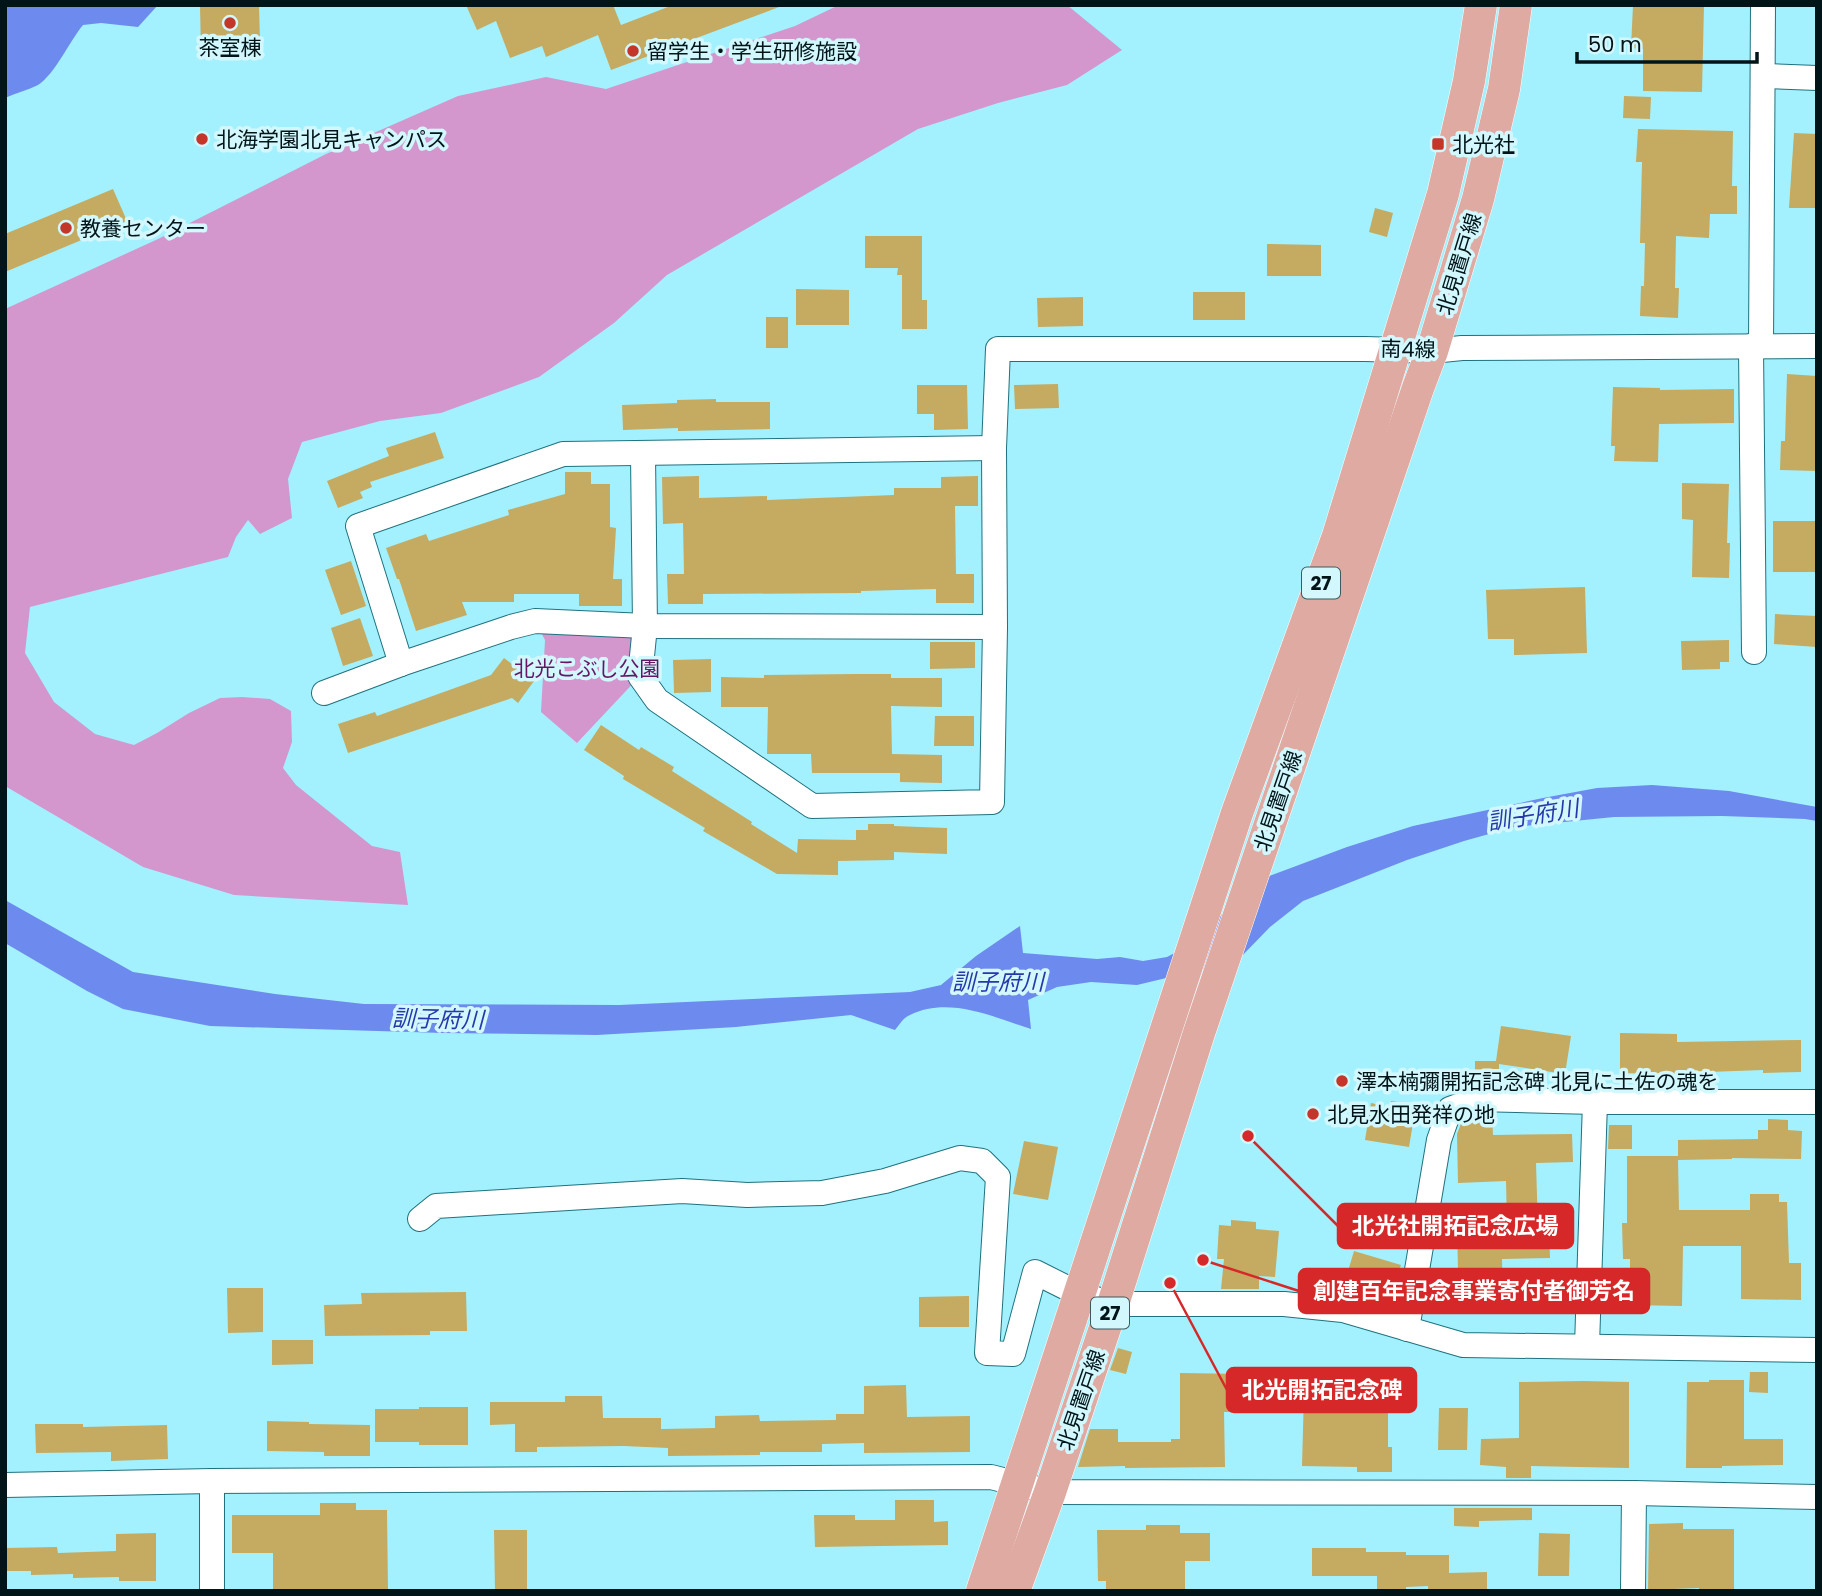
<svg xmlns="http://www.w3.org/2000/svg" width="1822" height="1596" font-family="Poppins,'Noto Sans JP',sans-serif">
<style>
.green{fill:#d397ce}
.water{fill:#6d8aee}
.building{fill:#c5aa61}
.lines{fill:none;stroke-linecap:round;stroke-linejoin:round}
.minor-casing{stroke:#1e727e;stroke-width:26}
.major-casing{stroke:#fff;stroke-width:33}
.minor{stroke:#fff;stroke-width:24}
.major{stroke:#deaaa2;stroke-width:32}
.poi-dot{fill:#c33629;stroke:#d2f7fd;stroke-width:2.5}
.labels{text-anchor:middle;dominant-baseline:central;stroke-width:7;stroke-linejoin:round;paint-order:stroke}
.shield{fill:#d2f7fd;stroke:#40595d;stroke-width:2}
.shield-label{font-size:19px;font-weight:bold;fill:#011519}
.poi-label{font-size:21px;fill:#011519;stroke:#d2f7fd;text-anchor:start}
.street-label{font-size:21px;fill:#011519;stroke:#d2f7fd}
.park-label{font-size:21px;fill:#671664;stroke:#d2f7fd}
.water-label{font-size:23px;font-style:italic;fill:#2738ab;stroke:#d2f7fd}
.leader{fill:none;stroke:#d62828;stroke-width:2.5}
.callout-dot{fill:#d62828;stroke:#d2f7fd;stroke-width:2.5}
.callout{fill:#d62828;stroke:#d62828;stroke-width:2.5}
.callout-label{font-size:23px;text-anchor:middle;font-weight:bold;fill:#fff}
</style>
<rect width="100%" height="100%" fill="#a3f1fe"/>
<g class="green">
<path d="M 839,5 L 1067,5 L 1122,50 L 1067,85 L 998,103 L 918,129 L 667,275 L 614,323 L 539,377 L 441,413 L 380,421 L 302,442 L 288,479 L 292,518 L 260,534 L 248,520 L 236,537 L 228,557 L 30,607 L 25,653 L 54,702 L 95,734 L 134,745 L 157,733 L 189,713 L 220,698 L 242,697 L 270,699 L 291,711 L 292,742 L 283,768 L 296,785 L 372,846 L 400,852 L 408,905 L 234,895 L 143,867 L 5,786 L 5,309 L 158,239 L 326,154 L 458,96 L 546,77 L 606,89 L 795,26 Z"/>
<path d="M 535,621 L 645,626 L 640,676 L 577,743 L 541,712 L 545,640 Z"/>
</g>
<g class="water">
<path d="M 5,5 L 158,5 L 138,27 L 101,23 L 83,25 C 69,42 55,74 38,85 C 28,90 16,93 5,98 Z"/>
<path d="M 1652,785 L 1729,791 L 1817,807 L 1817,821 L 1805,819 L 1722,816 L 1614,817 L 1514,827 L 1464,841 L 1407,860 L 1303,901 L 1270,927 L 1237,961 L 1137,985 L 1091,982 L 1057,987 L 1028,1000 L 1031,1029 C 993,1017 949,996 910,1015 C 904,1017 899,1025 895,1030 L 851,1015 L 736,1027 L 597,1035 L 443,1033 L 210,1026 L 123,1009 L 87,991 L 5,943 L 5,900 L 133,972 L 275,994 L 364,1004 L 619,1005 L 910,992 L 941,985 L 976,956 L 1020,926 L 1023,953 L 1097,959 L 1120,957 L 1143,961 L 1167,957 L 1192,944 L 1256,881 L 1347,847 L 1413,826 L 1543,798 L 1597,788 Z"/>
</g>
<g class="building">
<path d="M 200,5 L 259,5 L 260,41 L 238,41 L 238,50 L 222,50 L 223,55 L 201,55 Z"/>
<path d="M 466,5 L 613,5 L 621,25 L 673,5 L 778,5 L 779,7 L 611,70 L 598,35 L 546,57 L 542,46 L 510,58 L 496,21 L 477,30 Z"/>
<path d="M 1633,5 L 1704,5 L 1702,92 L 1643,91 L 1643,49 L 1631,48 Z"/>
<path d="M 1624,96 L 1651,97 L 1650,119 L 1623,118 Z"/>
<path d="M 1638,129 L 1733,131 L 1732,186 L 1737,186 L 1737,214 L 1710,214 L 1709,238 L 1676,236 L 1675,288 L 1679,288 L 1678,318 L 1640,316 L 1641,286 L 1644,286 L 1645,243 L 1640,243 L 1642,162 L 1636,162 Z"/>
<path d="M 1794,133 L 1817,134 L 1817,208 L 1789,208 Z"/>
<path d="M 113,189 L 127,221 L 5,272 L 5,234 Z"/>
<path d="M 1375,208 L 1393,213 L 1387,237 L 1369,232 Z"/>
<path d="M 865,236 L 922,236 L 922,300 L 927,300 L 927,329 L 902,329 L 902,275 L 897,275 L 898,268 L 865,268 Z"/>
<path d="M 1267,244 L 1321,245 L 1321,276 L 1267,276 Z"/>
<path d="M 796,289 L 849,290 L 849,325 L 796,325 Z"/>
<rect x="1193" y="292" width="52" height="28"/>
<path d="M 1083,297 L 1083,326 L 1038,327 L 1037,298 Z"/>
<rect x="766" y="317" width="22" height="31"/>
<path d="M 1787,374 L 1817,376 L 1817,471 L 1780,470 L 1781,441 L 1785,441 Z"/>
<path d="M 1058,384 L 1059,408 L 1015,409 L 1014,385 Z"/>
<path d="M 917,385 L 967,385 L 968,429 L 934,430 L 934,414 L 917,414 Z"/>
<path d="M 1613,387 L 1660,388 L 1660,390 L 1734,389 L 1734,423 L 1659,424 L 1658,462 L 1614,461 L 1615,446 L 1611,446 Z"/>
<path d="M 716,399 L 716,402 L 770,402 L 770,429 L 678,431 L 678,428 L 623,430 L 622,405 L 677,403 L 677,400 Z"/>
<path d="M 435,432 L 444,458 L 370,482 L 372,487 L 360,492 L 363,498 L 338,508 L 327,481 L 389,456 L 386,448 Z"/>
<path d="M 565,472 L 591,472 L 591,484 L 610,484 L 610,527 L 616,528 L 613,579 L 622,579 L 622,606 L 579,606 L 579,594 L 514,594 L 514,602 L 462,602 L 467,615 L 416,631 L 399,579 L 397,579 L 386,548 L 426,534 L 429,541 L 509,515 L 508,510 L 565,494 Z"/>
<path d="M 699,476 L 699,498 L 767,496 L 767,500 L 894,495 L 894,488 L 941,488 L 941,477 L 978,476 L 978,506 L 955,506 L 956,574 L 974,574 L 974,603 L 936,603 L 936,589 L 861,591 L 861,593 L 703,594 L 703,604 L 668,604 L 667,574 L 684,574 L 683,523 L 663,524 L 662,477 Z"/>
<path d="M 1682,483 L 1729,484 L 1727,543 L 1730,543 L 1729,578 L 1692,577 L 1693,520 L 1682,519 Z"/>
<rect x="1773" y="521" width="44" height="51"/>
<path d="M 351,561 L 366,606 L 341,615 L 325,570 Z"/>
<path d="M 1585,587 L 1587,653 L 1514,655 L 1514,639 L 1488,639 L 1486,590 Z"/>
<path d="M 1775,614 L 1817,616 L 1817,647 L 1774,644 Z"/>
<path d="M 360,618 L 373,656 L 343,666 L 331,628 Z"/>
<path d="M 1729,640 L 1729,662 L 1720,662 L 1720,669 L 1682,670 L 1681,641 Z"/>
<path d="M 930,642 L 975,642 L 975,668 L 930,669 Z"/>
<path d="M 504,658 L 534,681 L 518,703 L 512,698 L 348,753 L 338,724 L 375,712 L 377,716 L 491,675 Z"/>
<path d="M 711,659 L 711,692 L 674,693 L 673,660 Z"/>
<path d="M 856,674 L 891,674 L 891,678 L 942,678 L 942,707 L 891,706 L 892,754 L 942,755 L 942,783 L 900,782 L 900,773 L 812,773 L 811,754 L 767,754 L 768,707 L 721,707 L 721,677 L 764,678 L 764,675 Z"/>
<path d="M 935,716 L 974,716 L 974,746 L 934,746 Z"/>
<path d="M 601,725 L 639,750 L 641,747 L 674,767 L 672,771 L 752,822 L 751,824 L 797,853 L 798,839 L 856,840 L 856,830 L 868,830 L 868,824 L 894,824 L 894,826 L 947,828 L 947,854 L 894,852 L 894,860 L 838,861 L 838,875 L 777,874 L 703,831 L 705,828 L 623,779 L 624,776 L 584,750 Z"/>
<path d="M 1501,1026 L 1571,1036 L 1565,1074 L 1499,1064 L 1499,1083 L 1475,1083 L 1475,1061 L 1496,1061 Z"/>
<path d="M 1620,1033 L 1677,1034 L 1677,1042 L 1801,1040 L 1801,1072 L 1763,1073 L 1763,1070 L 1708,1072 L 1708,1078 L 1689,1078 L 1689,1074 L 1620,1073 Z"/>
<path d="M 1391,1101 L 1416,1105 L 1409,1147 L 1365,1140 L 1371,1103 L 1390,1107 Z"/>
<path d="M 1473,1116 L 1492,1116 L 1493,1135 L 1572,1134 L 1573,1162 L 1536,1163 L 1538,1229 L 1549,1229 L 1550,1258 L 1502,1259 L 1503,1306 L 1431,1307 L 1432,1271 L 1458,1271 L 1457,1226 L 1507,1225 L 1506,1181 L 1458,1183 L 1457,1134 L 1462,1121 Z"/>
<path d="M 1768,1119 L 1788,1120 L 1788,1130 L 1802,1131 L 1801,1159 L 1732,1158 L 1732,1159 L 1678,1160 L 1679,1210 L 1750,1210 L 1750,1194 L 1779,1194 L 1779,1202 L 1787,1202 L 1789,1263 L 1801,1263 L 1801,1300 L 1741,1299 L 1741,1246 L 1683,1246 L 1682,1306 L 1630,1305 L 1630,1259 L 1623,1259 L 1622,1223 L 1627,1223 L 1627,1156 L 1678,1156 L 1678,1140 L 1758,1139 L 1758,1130 L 1768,1130 Z"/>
<path d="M 1609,1125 L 1632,1125 L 1632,1149 L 1608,1149 Z"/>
<path d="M 1024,1141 L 1058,1147 L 1048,1200 L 1013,1194 Z"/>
<path d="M 1231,1220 L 1256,1222 L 1256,1229 L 1279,1231 L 1275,1277 L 1259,1276 L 1259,1289 L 1221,1289 L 1224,1259 L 1217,1259 L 1219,1225 L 1231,1226 Z"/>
<path d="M 1354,1251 L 1401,1265 L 1392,1292 L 1378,1288 L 1375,1297 L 1343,1288 Z"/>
<path d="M 227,1288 L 263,1288 L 263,1332 L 228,1333 Z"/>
<path d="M 466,1292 L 467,1331 L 430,1331 L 430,1335 L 325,1336 L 324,1305 L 362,1304 L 361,1293 Z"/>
<path d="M 969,1296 L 969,1327 L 919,1327 L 919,1297 Z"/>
<path d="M 272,1340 L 313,1340 L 313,1364 L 272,1365 Z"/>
<path d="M 1118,1348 L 1132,1352 L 1126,1374 L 1110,1370 Z"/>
<path d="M 1294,1370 L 1330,1371 L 1330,1373 L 1381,1372 L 1381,1408 L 1388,1408 L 1388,1447 L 1392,1447 L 1392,1472 L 1357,1472 L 1357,1467 L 1302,1466 L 1304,1393 L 1293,1392 Z"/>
<path d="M 1750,1372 L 1768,1372 L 1768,1393 L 1749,1392 Z"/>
<path d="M 1180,1373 L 1247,1374 L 1247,1412 L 1224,1412 L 1225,1467 L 1125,1468 L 1125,1466 L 1078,1467 L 1090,1429 L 1118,1429 L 1118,1442 L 1171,1442 L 1171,1439 L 1180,1439 Z"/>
<path d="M 1709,1380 L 1744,1380 L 1744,1439 L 1783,1439 L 1783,1465 L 1722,1466 L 1722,1468 L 1686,1468 L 1687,1382 L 1709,1382 Z"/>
<path d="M 1584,1381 L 1629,1382 L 1629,1468 L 1531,1466 L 1531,1478 L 1506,1478 L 1506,1467 L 1480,1465 L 1481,1439 L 1519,1438 L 1519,1382 Z"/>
<path d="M 906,1385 L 907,1417 L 970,1416 L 970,1452 L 864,1453 L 864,1443 L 822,1444 L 822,1452 L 760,1452 L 760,1455 L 668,1456 L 668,1448 L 624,1446 L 537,1447 L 537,1452 L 515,1452 L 515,1424 L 490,1425 L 490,1402 L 565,1402 L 565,1396 L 602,1396 L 603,1418 L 661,1418 L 661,1429 L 715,1428 L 715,1416 L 759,1415 L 760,1421 L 836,1420 L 836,1414 L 864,1414 L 864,1386 Z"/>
<path d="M 419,1407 L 468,1407 L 468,1445 L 419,1445 L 419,1442 L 375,1442 L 375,1409 L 419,1409 Z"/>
<path d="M 1439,1408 L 1468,1408 L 1467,1450 L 1438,1450 Z"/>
<path d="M 267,1421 L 309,1422 L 309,1424 L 370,1425 L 370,1456 L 324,1456 L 324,1452 L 267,1451 Z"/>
<path d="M 35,1424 L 83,1424 L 83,1427 L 167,1425 L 168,1459 L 111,1461 L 111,1452 L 36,1453 Z"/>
<path d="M 895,1500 L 934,1500 L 934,1522 L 948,1521 L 948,1545 L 815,1547 L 814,1515 L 855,1515 L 855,1520 L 895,1520 Z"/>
<path d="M 320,1503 L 356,1503 L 356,1510 L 387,1510 L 388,1591 L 273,1591 L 273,1553 L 232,1553 L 232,1515 L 320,1515 Z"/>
<path d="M 1454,1508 L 1532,1508 L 1532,1520 L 1479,1521 L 1479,1527 L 1454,1526 Z"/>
<path d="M 1683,1523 L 1683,1529 L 1734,1529 L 1734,1591 L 1699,1591 L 1699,1588 L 1648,1590 L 1649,1524 Z"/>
<path d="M 1146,1525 L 1180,1525 L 1180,1533 L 1210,1533 L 1210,1561 L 1185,1561 L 1185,1591 L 1106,1591 L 1106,1581 L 1098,1581 L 1097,1530 L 1146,1530 Z"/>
<path d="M 494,1530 L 527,1530 L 527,1591 L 495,1591 Z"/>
<path d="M 156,1533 L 156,1581 L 119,1581 L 119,1577 L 73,1578 L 73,1574 L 31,1575 L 31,1571 L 5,1571 L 5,1548 L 57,1547 L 58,1553 L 116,1551 L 116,1534 Z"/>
<path d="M 1539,1533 L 1570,1534 L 1569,1576 L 1538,1576 Z"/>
<path d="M 1312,1548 L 1366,1548 L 1366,1552 L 1406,1552 L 1406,1555 L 1449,1555 L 1449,1573 L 1487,1572 L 1487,1591 L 1428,1591 L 1428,1586 L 1406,1587 L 1406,1589 L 1377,1589 L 1377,1576 L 1312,1576 Z"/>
</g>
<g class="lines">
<g class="minor-casing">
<g id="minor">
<path d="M 1764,76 L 1817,78"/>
<path d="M 1751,346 L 1754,652"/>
<path d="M 1761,346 L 1763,5"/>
<path d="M 643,454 L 645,626 L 640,676 L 657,700 L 812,806 L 992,802 L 995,627 L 994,448 L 998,349 L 1365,349 L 1432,351 L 1462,348 L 1817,346"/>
<path d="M 401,664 L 358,526 L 563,454 L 994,448"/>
<path d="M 324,693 L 401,664 L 511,627 L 535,621 L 645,626 L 995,627"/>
<path d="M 420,1219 L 436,1206 L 682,1191 L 747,1195 L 822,1193 L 885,1181 L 960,1158 L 982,1161 L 998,1177 L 987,1353 L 1013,1354 L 1035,1272 L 1079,1294 L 1113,1304 L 1284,1304 L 1343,1310 L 1463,1345 L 1817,1350"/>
<path d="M 1407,1329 L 1439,1140 L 1450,1109 L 1477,1099 L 1595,1102 L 1817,1102"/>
<path d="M 1587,1346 L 1595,1102"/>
<path d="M 5,1485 L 212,1481 L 991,1477 L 1050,1492 L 1634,1493 L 1817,1497"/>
<path d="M 212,1591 L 212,1481"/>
<path d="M 1633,1591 L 1634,1493"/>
</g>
</g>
<g class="major-casing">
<g id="major">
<path d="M 982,1591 L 1237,813 L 1338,536 L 1443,194 L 1469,81 L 1481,5"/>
<path d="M 1014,1591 L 1050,1492 L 1113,1304 L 1199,1033 L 1418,388 L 1432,351 L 1478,199 L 1504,89 L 1516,5"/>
</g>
</g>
<use href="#minor" class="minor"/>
<use href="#major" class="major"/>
</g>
<g class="poi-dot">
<circle cx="230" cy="23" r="7"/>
<circle cx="633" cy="51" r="7"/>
<circle cx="202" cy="139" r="7"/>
<rect x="1431" y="137" width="14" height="14" rx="3.5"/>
<circle cx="66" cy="228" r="7"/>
<circle cx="1342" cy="1081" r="7"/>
<circle cx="1313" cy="1114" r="7"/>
</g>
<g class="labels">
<g class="shield">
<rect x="1302" y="567.5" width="38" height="31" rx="5"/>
<rect x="1091" y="1297.5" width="38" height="31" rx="5"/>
</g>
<g class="shield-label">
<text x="1321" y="583">27</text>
<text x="1110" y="1313">27</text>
</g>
<g class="poi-label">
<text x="230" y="47" text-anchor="middle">茶室棟</text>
<text x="647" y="51">留学生・学生研修施設</text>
<text x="216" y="139">北海学園北見キャンパス</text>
<text x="1452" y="144">北光社</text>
<text x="80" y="228">教養センター</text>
<text x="1356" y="1081">澤本楠彌開拓記念碑 北見に土佐の魂を</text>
<text x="1327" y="1114">北見水田発祥の地</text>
</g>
<g class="street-label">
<text transform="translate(1459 264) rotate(-73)">北見置戸線</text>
<text transform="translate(1408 349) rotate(1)">南4線</text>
<text transform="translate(1278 801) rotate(-71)">北見置戸線</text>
<text transform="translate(1081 1400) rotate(-71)">北見置戸線</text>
</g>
<g class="park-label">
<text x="587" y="668">北光こぶし公園</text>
</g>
<g class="water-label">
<text transform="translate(1533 815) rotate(-9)">訓子府川</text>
<text x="998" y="982">訓子府川</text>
<text transform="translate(438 1019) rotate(1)">訓子府川</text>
</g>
</g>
<path class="leader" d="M1248 1136L1338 1226M1203 1260L1299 1291M1170 1283L1227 1390"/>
<g class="callout-dot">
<circle cx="1248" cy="1136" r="7"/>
<circle cx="1203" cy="1260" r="7"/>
<circle cx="1170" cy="1283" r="7"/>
</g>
<g class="callout">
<rect x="1338" y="1204" width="235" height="44" rx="7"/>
<rect x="1299" y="1269" width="350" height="44" rx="7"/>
<rect x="1227" y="1368" width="189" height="44" rx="7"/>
</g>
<g class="callout-label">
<text x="1455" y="1234">北光社開拓記念広場</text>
<text x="1474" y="1299">創建百年記念事業寄付者御芳名</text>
<text x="1322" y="1398">北光開拓記念碑</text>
</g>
<rect width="1822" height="1596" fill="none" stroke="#011519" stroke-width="14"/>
<path d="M1577 52v10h180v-10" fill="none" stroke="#011519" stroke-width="3.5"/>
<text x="1588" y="52" font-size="21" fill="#011519" stroke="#d2f7fd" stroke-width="5" paint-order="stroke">50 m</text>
</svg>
